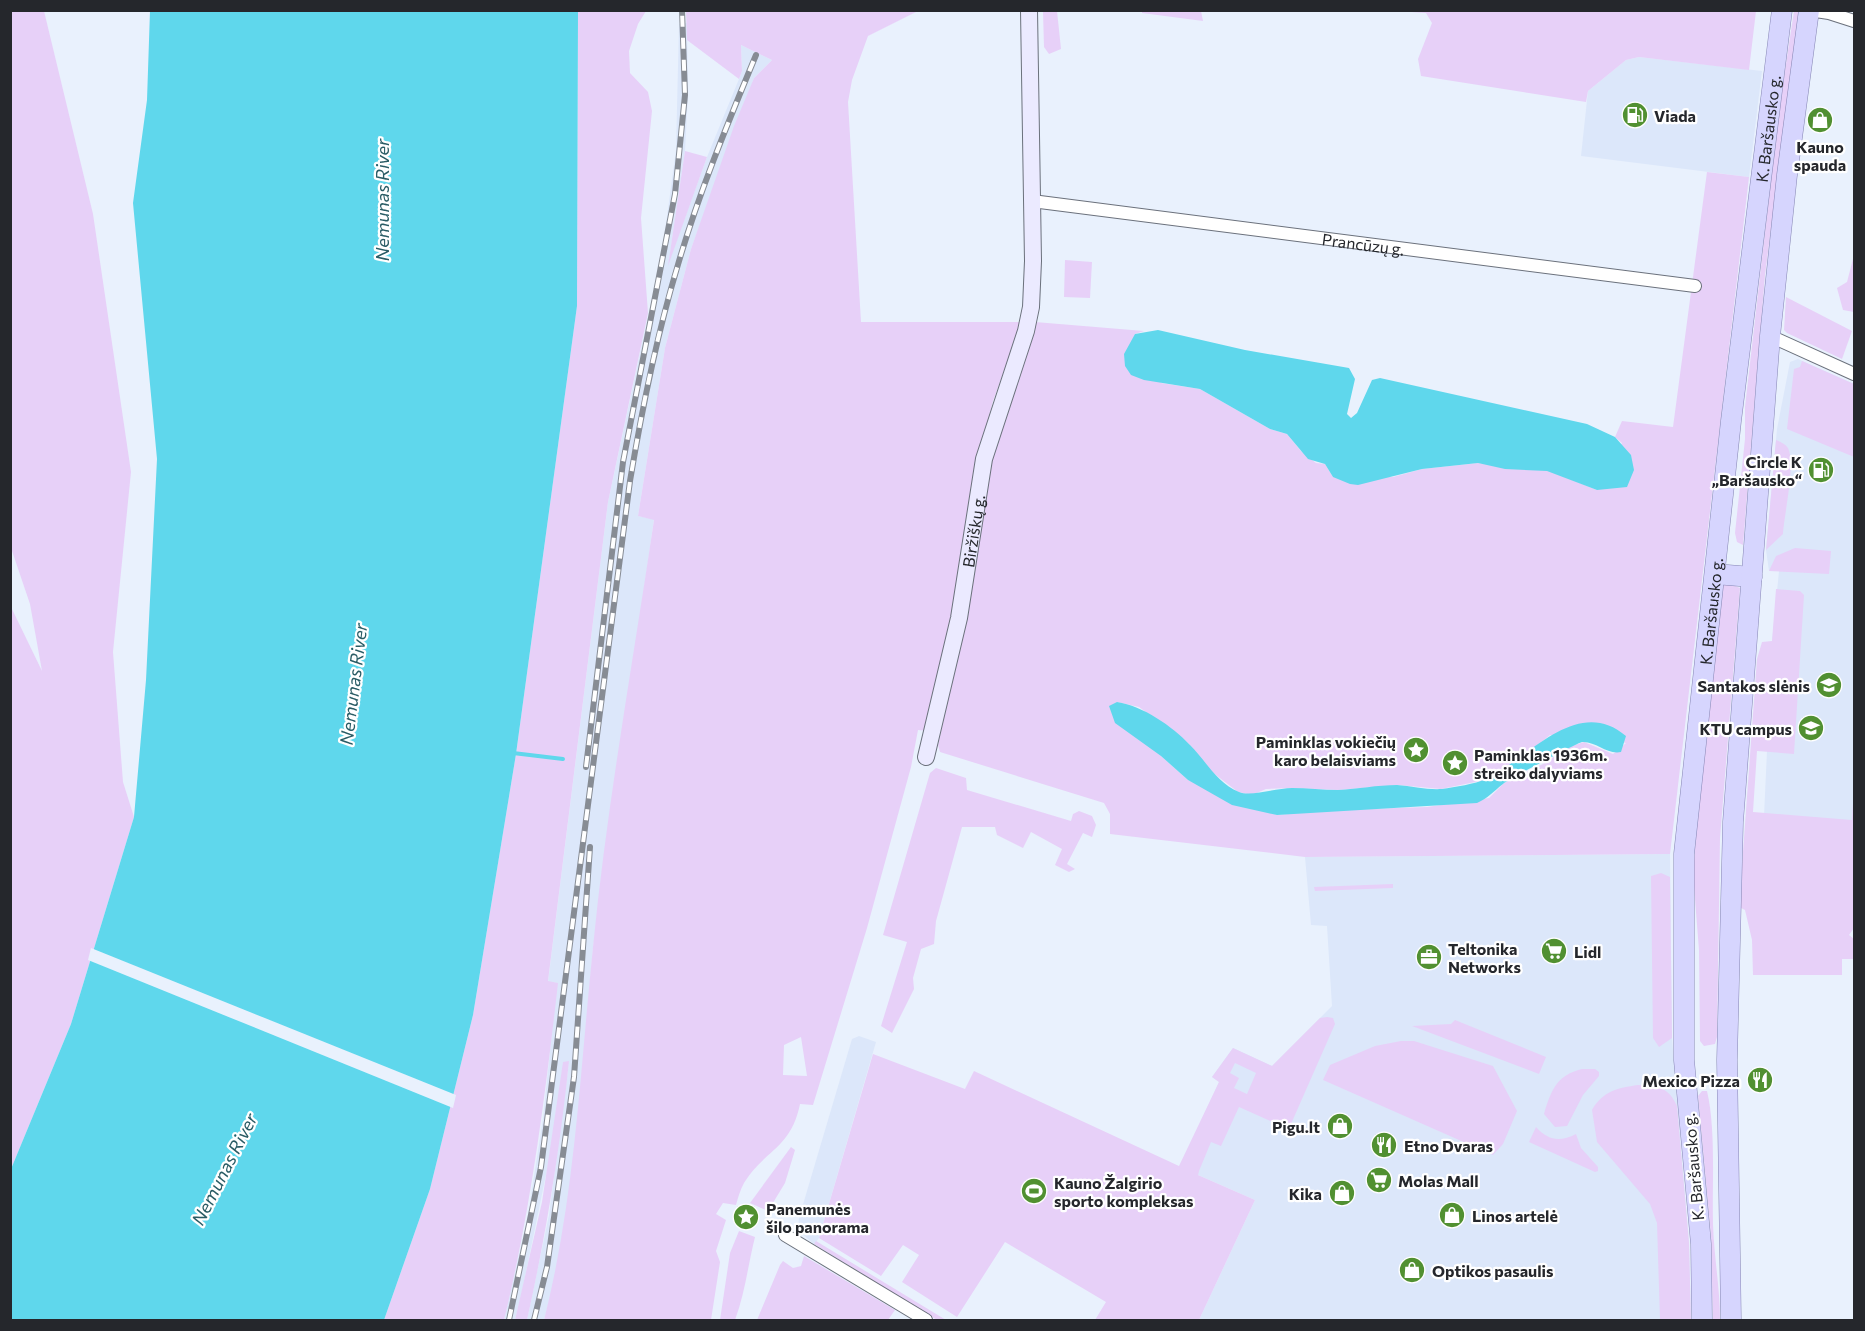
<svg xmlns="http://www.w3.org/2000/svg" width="1865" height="1331" font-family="Commissioner,sans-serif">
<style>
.built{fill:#dce7fa}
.green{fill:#e7d0f8;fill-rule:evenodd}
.water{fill:#5fd7ec}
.pier{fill:#e9f1fd}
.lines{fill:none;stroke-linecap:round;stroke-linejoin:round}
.stream{stroke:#5fd7ec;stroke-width:4}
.street-casing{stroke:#6b717c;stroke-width:14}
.secondary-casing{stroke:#6b717c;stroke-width:18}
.primary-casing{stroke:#8686b4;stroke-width:21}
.street{stroke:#fff;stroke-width:12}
.secondary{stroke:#ebeaff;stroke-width:16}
.primary{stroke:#d6d5fe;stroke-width:20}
.rail-casing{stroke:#878c94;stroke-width:6}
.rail{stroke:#fff;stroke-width:4;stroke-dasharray:11;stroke-linecap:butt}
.labels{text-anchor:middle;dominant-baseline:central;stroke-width:4.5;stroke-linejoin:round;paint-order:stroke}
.poi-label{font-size:16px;font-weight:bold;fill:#25272c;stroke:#fff;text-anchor:start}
.street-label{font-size:16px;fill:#25272c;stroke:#fff}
.water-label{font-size:18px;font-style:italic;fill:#295c65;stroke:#fff}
</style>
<rect width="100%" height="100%" fill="#e9f1fd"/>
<g class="built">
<path d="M 687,23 L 688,95 L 685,151 L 669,261 L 707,157 L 739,79 L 742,71 L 741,45 L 772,60 L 754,78 L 691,249 L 665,348 L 638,516 L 654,519 L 593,948 L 582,1080 L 570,1188 L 555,1279 L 544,1320 L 527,1320 L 549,1215 L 569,1062 L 522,1292 L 515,1320 L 504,1320 L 528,1215 L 543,1119 L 557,983 L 548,982 L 608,502 L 663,246 L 676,150 L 679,24 Z"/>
<path d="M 1639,57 L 1762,71 L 1749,177 L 1581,156 L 1588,91 L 1626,60 Z"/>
<path d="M 1798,359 L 1854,384 L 1854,879 L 1764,816 L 1772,642 L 1779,571 L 1769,571 L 1766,550 L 1777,429 L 1790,362 Z"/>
<path d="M 1670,854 L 1672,1038 L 1689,1243 L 1691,1320 L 1199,1320 L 1255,1200 L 1180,1167 L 1219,1082 L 1212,1077 L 1233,1048 L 1272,1066 L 1332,1006 L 1327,926 L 1311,925 L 1305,857 Z"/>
<path d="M 859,1036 L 876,1042 L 819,1238 L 814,1244 L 798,1230 L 799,1218 L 852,1039 Z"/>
</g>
<g class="green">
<path d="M 10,11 L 44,11 L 93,214 L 131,472 L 113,652 L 123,782 L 134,817 L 71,1024 L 11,1169 L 11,607 L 42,671 L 30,604 L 10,545 Z"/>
<path d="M 578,11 L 646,11 L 638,24 L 629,51 L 630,73 L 648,92 L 652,111 L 641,218 L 648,313 L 608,502 L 548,981 L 558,983 C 545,1097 531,1209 504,1320 L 384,1320 L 430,1189 L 473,1015 L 516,754 L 577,306 Z"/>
<path d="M 686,11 L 918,11 L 868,36 L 852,80 L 848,102 L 861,322 L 1022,322 L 993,401 L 978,459 L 957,586 L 928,731 L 918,730 L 911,767 L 867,928 L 813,1105 L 800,1104 C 791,1149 764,1150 744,1183 C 740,1190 738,1198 736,1205 L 723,1203 L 716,1214 L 726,1220 L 716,1251 L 720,1262 L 711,1320 L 544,1320 C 575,1198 580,1072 593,947 C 607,804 633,662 654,520 L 638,516 L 665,348 L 691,249 L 734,126 L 754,78 L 772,60 L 741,45 L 742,71 L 739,79 L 687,40 ZM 801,1037 L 807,1076 L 783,1075 L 784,1045 Z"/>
<path d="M 1043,11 L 1057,11 L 1061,49 L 1049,54 L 1044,47 Z"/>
<path d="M 1142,11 L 1201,11 L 1203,21 L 1142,13 Z"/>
<path d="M 1396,11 L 1756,10 L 1756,11 L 1749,70 L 1639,57 L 1626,60 L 1588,91 L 1586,102 L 1421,76 L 1418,59 L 1432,23 L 1426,13 Z"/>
<path d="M 1794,11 L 1799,11 L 1765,275 L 1743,545 L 1737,542 L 1735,533 L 1745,439 L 1745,407 L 1779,110 Z"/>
<path d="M 685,151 L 707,157 L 668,266 Z"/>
<path d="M 1707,172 L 1749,177 L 1670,854 L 1305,857 L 1110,834 L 1110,814 L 1104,803 L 940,752 L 938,745 L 953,677 L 988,469 L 1035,322 L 1144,331 L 1135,334 L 1161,383 L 1200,389 L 1270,429 L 1287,434 L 1301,451 L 1316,463 L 1325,464 L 1333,477 L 1393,477 L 1422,469 L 1478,463 L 1547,470 L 1597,490 L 1622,443 L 1615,437 L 1622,421 L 1673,427 ZM 1117,702 L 1139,707 L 1189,744 L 1212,772 L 1238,792 L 1252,795 L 1266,789 L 1291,788 L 1338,790 L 1398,785 L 1441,789 L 1485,780 L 1531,751 L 1550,735 L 1626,743 L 1613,754 L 1584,742 L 1571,746 L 1543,764 L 1504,783 L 1489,798 L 1427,807 L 1333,810 L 1277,815 L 1188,780 L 1161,756 Z"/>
<path d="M 1854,255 L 1854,312 L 1843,310 L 1837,288 L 1847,282 Z"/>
<path d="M 1065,260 L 1092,262 L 1090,298 L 1064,297 Z"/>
<path d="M 1786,297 L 1852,331 L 1842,359 L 1787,333 L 1784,330 Z"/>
<path d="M 1802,361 L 1854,384 L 1854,457 L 1787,429 L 1794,369 L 1800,367 Z"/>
<path d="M 1776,440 C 1781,442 1785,444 1788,448 C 1796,463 1784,515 1783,534 L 1766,550 Z"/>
<path d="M 1795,548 L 1831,551 L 1829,574 L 1769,571 L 1776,556 Z"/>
<path d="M 1723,581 L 1740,588 L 1720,838 L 1717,1037 L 1715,1044 L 1704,1046 L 1700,1041 L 1699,950 L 1693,874 L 1700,784 Z"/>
<path d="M 1776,589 L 1800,591 L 1804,595 L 1794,754 L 1757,751 L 1753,812 L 1852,820 L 1854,786 L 1854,928 L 1849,935 L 1854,939 L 1854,959 L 1842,959 L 1842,975 L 1753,975 L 1752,940 L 1745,910 L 1739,907 L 1757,659 L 1762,642 L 1772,641 Z"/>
<path d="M 936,768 L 966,778 L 967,790 L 1071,821 L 1073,814 L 1079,811 L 1092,816 L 1096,825 L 1092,837 L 1083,833 L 1067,864 L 1075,869 L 1069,872 L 1055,865 L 1062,849 L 1031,832 L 1023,848 L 997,835 L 995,827 L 962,827 L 936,921 L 934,944 L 921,949 L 913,978 L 914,989 L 892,1033 L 881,1026 L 907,942 L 883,935 L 930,773 Z"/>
<path d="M 1661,873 L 1670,877 L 1672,1038 L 1659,1047 L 1653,1038 L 1651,876 Z"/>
<path d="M 1393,884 L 1393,888 L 1315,891 L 1314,887 Z"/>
<path d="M 1327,1017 L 1333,1018 L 1335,1024 L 1291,1124 L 1284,1127 L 1239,1107 L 1221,1146 L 1211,1142 L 1199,1171 L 1198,1175 L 1255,1200 L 1199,1320 L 1095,1320 L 1106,1302 L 1005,1242 L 957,1317 L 902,1282 L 919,1255 L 903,1245 L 881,1276 L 819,1238 L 873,1054 L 965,1089 L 974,1071 L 1179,1166 L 1219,1082 L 1212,1077 L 1233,1048 L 1272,1066 L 1320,1018 ZM 1235,1063 L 1256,1073 L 1247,1094 L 1234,1088 L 1239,1078 L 1230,1073 Z"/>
<path d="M 1455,1020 L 1546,1057 L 1539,1074 L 1412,1026 L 1451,1024 Z"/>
<path d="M 1401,1041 L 1414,1041 L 1493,1066 L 1517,1111 L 1503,1144 L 1493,1155 L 1323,1080 L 1330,1065 L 1375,1046 Z"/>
<path d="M 569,1061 C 560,1149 546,1235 527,1320 L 515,1320 L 542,1202 L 563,1062 Z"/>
<path d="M 1582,1069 L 1595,1069 L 1599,1072 L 1599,1076 L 1583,1095 L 1567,1126 L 1555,1127 L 1544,1114 C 1551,1090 1557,1075 1582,1069 Z"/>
<path d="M 1638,1085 C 1658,1087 1668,1086 1677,1106 L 1689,1243 L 1691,1320 L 1660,1320 L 1657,1223 L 1650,1204 L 1597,1142 L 1592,1110 C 1603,1091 1617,1088 1638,1085 Z"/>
<path d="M 1702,1091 L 1707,1091 C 1716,1129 1712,1184 1713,1224 C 1714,1257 1720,1288 1720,1320 L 1713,1320 L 1711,1236 L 1698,1096 Z"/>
<path d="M 1536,1127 C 1549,1141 1560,1142 1576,1134 L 1581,1148 L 1598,1167 L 1598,1171 L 1595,1172 L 1529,1142 Z"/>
<path d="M 791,1147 L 795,1150 L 785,1183 L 768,1211 L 750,1203 Z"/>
<path d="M 739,1231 L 755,1237 C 748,1265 745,1293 735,1320 L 720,1320 L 730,1253 Z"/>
<path d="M 816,1241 L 946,1320 L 937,1320 L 814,1244 Z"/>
<path d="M 804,1256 L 895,1310 L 888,1320 L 757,1320 L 780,1265 L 783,1261 L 793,1268 L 801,1266 Z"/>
</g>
<g class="water">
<path d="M 150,11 L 578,11 L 577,306 L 516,754 L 473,1015 L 430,1189 L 384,1320 L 11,1320 L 11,1169 L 71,1024 L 134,817 L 146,680 L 157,459 L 133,203 L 147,100 Z"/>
<path d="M 1158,330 L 1245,350 L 1349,368 L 1355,379 L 1347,414 L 1351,418 L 1357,413 L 1372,380 L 1380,378 L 1587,424 L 1615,437 L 1631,455 L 1634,470 L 1627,487 L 1597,490 L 1547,471 L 1505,469 L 1478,463 L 1422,469 L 1358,485 L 1350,484 L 1333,477 L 1325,464 L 1308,459 L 1287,434 L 1270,429 L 1200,389 L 1144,380 L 1131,375 L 1125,366 L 1124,354 L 1135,334 Z"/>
<path d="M 1117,702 C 1143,706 1172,726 1190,745 C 1206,761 1217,783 1239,792 C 1251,797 1276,788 1292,788 C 1307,788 1323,790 1338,790 C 1358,789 1377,785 1397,785 C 1412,786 1427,790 1442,789 C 1455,787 1475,784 1486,779 C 1528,759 1577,694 1626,736 L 1621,752 C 1607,755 1596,741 1582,742 C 1577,743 1509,779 1503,784 C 1494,791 1488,798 1477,803 L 1277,815 L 1232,805 L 1188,780 L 1161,756 L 1115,723 L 1109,706 Z"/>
</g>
<path class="pier" d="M 91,948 L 456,1095 L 453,1108 L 88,960 Z"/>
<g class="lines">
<path class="stream" d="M 513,753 L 563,759"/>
<g class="street-casing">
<g id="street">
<path d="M 1809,10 L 1829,13 L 1854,21"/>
<path id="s1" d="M 1032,201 L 1695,286"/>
<path d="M 1770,336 L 1854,374"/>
<path d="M 785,1235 L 926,1320"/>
</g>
</g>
<g class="secondary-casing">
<g id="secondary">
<path id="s2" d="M 926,757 L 959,618 L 984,459 L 1026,331 L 1031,307 L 1033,261 L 1029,10"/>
</g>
</g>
<g class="primary-casing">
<g id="primary">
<path d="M 1715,574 L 1752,577"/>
<path id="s3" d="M 1702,1320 L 1701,1244 L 1684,1060 L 1684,854 L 1731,421 L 1782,10"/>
<path d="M 1731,1320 L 1727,1060 L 1733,822 L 1770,336 L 1787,175 L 1809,10"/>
</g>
</g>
<use href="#street" class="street"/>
<use href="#secondary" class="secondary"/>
<use href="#primary" class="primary"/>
<g class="rail-casing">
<g id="rail">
<path d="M 586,767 L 623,462 L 675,194 L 685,95 L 682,10"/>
<path d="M 509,1320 L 541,1167 L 630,481 C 642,409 656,338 677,268 C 698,195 727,125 756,55"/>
<path d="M 534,1320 L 547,1267 L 574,1077 L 590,847"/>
</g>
</g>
<use href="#rail" class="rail"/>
</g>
<defs>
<g id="fuel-disc" transform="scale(1.35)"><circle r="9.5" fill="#519031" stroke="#fff"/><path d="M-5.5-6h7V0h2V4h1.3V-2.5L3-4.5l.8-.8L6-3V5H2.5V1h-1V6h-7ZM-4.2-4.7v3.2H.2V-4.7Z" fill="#fff"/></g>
<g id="shop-disc" transform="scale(1.35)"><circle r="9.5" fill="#519031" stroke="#fff"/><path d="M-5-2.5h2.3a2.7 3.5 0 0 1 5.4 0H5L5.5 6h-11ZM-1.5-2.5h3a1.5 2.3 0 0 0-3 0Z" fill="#fff"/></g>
<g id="university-disc" transform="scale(1.35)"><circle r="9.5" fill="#519031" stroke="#fff"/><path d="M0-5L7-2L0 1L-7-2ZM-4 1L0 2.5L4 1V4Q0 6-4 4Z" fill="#fff"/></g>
<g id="sight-disc" transform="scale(1.35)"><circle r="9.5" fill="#519031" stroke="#fff"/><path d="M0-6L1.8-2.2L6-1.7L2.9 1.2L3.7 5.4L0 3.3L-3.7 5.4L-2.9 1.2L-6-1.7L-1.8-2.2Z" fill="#fff"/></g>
<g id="supermarket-disc" transform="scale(1.35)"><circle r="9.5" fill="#519031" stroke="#fff"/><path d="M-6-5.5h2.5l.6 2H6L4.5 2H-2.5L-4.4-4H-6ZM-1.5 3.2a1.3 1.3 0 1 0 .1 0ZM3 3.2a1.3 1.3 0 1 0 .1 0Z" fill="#fff"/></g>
<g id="office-disc" transform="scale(1.35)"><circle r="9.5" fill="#519031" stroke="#fff"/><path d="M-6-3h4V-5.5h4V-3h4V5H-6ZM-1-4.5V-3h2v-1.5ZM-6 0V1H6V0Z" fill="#fff"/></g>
<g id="restaurant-disc" transform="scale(1.35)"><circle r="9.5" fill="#519031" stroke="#fff"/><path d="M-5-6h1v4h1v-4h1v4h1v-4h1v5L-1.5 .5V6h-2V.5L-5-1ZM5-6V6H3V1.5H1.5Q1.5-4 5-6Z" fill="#fff"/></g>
<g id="stadium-disc" transform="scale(1.35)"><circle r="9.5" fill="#519031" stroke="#fff"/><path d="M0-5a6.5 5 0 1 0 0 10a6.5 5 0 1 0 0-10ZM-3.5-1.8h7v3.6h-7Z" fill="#fff"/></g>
</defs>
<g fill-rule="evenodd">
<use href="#fuel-disc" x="1635" y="115"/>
<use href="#shop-disc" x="1820" y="120"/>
<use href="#fuel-disc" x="1821" y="470"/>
<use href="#university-disc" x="1829" y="685"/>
<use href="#university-disc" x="1811" y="728"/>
<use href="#sight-disc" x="1416" y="750"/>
<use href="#sight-disc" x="1455" y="763"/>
<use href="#supermarket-disc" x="1554" y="951"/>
<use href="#office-disc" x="1429" y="957"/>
<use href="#restaurant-disc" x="1760" y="1080"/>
<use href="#shop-disc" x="1340" y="1126"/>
<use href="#restaurant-disc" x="1384" y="1145"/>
<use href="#supermarket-disc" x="1379" y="1180"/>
<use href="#stadium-disc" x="1034" y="1191"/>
<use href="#shop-disc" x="1342" y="1193"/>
<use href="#shop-disc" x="1452" y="1215"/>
<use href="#sight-disc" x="746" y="1217"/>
<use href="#shop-disc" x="1412" y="1270"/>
</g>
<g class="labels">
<g class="poi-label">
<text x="1654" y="115">Viada</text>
<text x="1820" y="146" text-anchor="middle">Kauno<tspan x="1820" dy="18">spauda</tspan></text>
<text x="1802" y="461" text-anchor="end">Circle K<tspan x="1802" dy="18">„Baršausko“</tspan></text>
<text x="1810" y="685" text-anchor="end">Santakos slėnis</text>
<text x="1792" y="728" text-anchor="end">KTU campus</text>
<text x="1396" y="741" text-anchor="end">Paminklas vokiečių<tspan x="1396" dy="18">karo belaisviams</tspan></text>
<text x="1474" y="754">Paminklas 1936m.<tspan x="1474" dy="18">streiko dalyviams</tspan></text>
<text x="1448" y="948">Teltonika<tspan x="1448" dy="18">Networks</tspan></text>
<text x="1574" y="951">Lidl</text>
<text x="1740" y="1080" text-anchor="end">Mexico Pizza</text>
<text x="1320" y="1126" text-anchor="end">Pigu.lt</text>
<text x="1404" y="1145">Etno Dvaras</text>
<text x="1398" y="1180">Molas Mall</text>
<text x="1054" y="1182">Kauno Žalgirio<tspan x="1054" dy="18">sporto kompleksas</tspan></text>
<text x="1322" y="1193" text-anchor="end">Kika</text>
<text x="766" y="1208">Panemunės<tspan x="766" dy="18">šilo panorama</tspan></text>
<text x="1472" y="1215">Linos artelė</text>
<text x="1432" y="1270">Optikos pasaulis</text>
</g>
<g class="street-label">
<text stroke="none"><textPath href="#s3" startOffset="1197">K. Baršausko g.</textPath></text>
<text stroke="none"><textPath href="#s1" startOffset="334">Prancūzų g.</textPath></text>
<text stroke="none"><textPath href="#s2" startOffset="231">Biržiškų g.</textPath></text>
<text stroke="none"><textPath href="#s3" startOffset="711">K. Baršausko g.</textPath></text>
<text transform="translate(1693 1167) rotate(-95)">K. Baršausko g.</text>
</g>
<g class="water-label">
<text transform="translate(382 200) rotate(-90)">Nemunas River</text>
<text transform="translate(353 684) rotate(-83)">Nemunas River</text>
<text transform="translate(224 1169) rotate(-63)">Nemunas River</text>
</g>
</g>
<rect width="1865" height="1331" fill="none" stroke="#25272c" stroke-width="24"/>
</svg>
